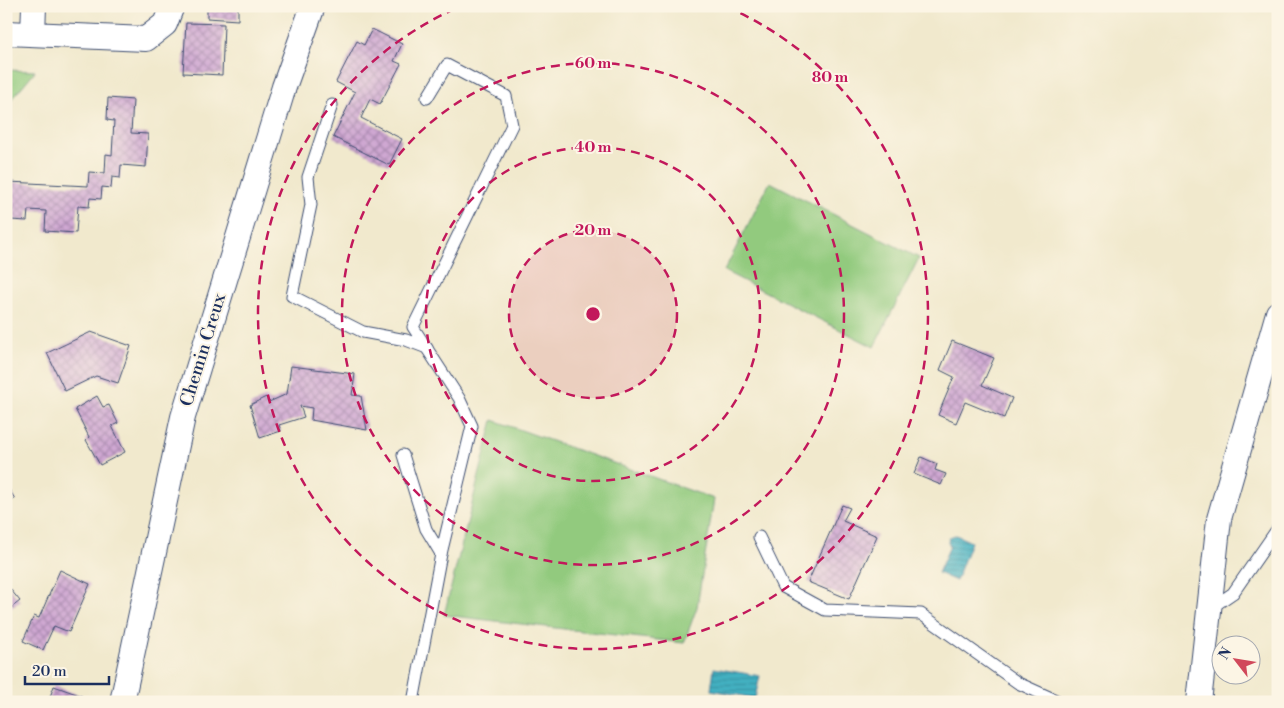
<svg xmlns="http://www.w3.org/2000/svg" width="1284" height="708" font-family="'Libre Bodoni',serif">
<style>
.grass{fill:#92ca7e;stroke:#567c6e}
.water{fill:url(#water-rules);stroke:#2f7090}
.building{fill:url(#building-cross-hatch)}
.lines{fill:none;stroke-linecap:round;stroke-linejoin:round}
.service-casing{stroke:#3b4b6f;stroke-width:13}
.minor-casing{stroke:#3b4b6f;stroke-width:26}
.service{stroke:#fff;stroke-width:11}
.minor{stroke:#fff;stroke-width:24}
.ring{fill:none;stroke:#c2185b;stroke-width:2.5;stroke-dasharray:9 6}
.labels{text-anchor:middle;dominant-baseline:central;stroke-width:4;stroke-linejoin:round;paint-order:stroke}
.street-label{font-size:18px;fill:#1b2f5e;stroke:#fcf5e5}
.centre{fill:#c2185b;stroke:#fcf5e5;stroke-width:2.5}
.ring-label{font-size:15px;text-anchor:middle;font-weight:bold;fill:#c2185b;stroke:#fcf5e5;stroke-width:4;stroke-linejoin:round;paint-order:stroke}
</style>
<defs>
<pattern id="water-rules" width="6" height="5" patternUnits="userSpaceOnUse" patternTransform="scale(1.25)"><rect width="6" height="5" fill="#43b0c1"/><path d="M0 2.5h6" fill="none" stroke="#3790a0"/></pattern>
<pattern id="building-cross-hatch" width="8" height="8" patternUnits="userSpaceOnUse" patternTransform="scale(1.25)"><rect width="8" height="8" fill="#cfa7d2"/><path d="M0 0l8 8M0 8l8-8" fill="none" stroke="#a788ae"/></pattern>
</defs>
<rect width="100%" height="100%" fill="#fcf5e5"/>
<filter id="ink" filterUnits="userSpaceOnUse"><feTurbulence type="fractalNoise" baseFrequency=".02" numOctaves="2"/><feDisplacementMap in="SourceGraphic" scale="10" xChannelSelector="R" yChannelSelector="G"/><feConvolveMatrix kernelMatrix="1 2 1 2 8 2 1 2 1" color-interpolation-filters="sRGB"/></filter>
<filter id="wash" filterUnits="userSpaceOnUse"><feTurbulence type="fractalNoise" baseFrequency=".0096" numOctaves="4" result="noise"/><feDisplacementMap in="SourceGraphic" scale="20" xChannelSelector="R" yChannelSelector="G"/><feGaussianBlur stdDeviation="1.12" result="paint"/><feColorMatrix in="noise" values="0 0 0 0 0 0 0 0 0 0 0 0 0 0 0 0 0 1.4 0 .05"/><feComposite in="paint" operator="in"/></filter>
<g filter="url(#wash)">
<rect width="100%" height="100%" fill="#f1e9cd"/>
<g class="grass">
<path d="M 6,70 L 35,71 L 6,106 Z"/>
<path d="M 770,182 L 919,258 L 874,347 L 724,271 Z"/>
<path d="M 493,420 L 714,499 L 697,607 L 684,643 L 444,615 Z"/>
</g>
<g class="water">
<path d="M 956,535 L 971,542 L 956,581 L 938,573 L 950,546 L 948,542 C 949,537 951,536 956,535 Z"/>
<path d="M 714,668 L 760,676 L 755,698 L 711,690 Z"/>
</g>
<g id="blocks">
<g class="building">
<path d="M 207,6 L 238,6 L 238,20 L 207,18 Z"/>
<path d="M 186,23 L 224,24 L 222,75 L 183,73 Z"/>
<path d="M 372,29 L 402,44 L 394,61 L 401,64 L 380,104 L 370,99 L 361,118 L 402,139 L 389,165 L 333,137 L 355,92 L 336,82 L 357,41 L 364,45 Z"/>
<path d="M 108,98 L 133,100 L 131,133 L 148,134 L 146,167 L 121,165 L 120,178 L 112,177 L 111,188 L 102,187 L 101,199 L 90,198 L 89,207 L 78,206 L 76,233 L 45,231 L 46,211 L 28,210 L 27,221 L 11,220 L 12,209 L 8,208 L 9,182 L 88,186 L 89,172 L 105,173 L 106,154 L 112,155 L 114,121 L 107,120 Z"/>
<path d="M 91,332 L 131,346 L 118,383 L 96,376 L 65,391 L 47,353 Z"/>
<path d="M 952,341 L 994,358 L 982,385 L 1012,398 L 1004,418 L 965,402 L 956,423 L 938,415 L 954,377 L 940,370 Z"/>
<path d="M 291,366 L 355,374 L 352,395 L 361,396 L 367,430 L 311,420 L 312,408 L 300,406 L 304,417 L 279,425 L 281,431 L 260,438 L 250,405 L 266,397 L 269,402 L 287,394 Z"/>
<path d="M 97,396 L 103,407 L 109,405 L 118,423 L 112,426 L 125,452 L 100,465 L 86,440 L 89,437 L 75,409 Z"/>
<path d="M 921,457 L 937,464 L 935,470 L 946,474 L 941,485 L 914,474 Z"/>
<path d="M 6,484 L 15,499 L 6,503 Z"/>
<path d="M 842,505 L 850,508 L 843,521 L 877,536 L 849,599 L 808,582 Z"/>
<path d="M 60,570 L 90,584 L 69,632 L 54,626 L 43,650 L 23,641 L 34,616 L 39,618 Z"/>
<path d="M 6,584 L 20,601 L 6,612 Z"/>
<path d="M 54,686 L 82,696 L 80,702 L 48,702 Z"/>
</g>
</g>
</g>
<g filter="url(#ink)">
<use href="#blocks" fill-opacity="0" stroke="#3b4b6f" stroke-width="1"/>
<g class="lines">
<g class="service-casing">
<g id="service">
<path d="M 427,98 L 447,65 L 506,96 L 512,125 L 413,327 L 459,398 L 472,426 L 441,554"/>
<path d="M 332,105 L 308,177 L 311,205 L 292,296 L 363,332 L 406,340 L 427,348"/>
<path d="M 403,455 L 426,529 L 441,554 L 413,702"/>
<path d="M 759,537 L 783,587 L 825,610 L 921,614 L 1018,683 L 1060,702"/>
<path d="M 1211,608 L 1233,593 L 1278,528"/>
</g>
</g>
<g class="minor-casing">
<g id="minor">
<path d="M 6,33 L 146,39 L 165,24 L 172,6"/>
<path d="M 33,34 L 34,6"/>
<path d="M 122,702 L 183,417 L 284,87 L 313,6"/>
<path d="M 1199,702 L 1219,519 L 1278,313"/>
</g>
</g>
<use href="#service" class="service"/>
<use href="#minor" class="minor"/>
</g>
</g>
<circle cx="593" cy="314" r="84" fill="#c2185b" fill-opacity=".12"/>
<g class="ring">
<circle cx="593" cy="314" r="84"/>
<circle cx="593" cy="314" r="167"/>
<circle cx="593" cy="314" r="251"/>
<path d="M727 7A335 335 0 1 1 459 7"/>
</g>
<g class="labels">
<g class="street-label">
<text transform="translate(203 350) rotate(-73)">Chemin Creux</text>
</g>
</g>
<circle cx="593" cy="314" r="8" class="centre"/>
<g class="ring-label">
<text x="593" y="68">60 m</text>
<text x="830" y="82">80 m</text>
<text x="593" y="152">40 m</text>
<text x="593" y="235">20 m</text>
</g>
<rect width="1284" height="708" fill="none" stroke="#fcf5e5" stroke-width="25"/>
<g transform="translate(1236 660) rotate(301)"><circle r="24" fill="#fcf5e5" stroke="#a2a6af"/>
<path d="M0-4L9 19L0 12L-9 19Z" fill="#d1495b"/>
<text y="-8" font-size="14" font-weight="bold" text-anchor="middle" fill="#1b2f5e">N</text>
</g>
<path d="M25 676v8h84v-8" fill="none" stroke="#1b2f5e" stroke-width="2.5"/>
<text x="32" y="676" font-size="15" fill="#1b2f5e" stroke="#fcf5e5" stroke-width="4" paint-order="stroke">20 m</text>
</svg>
